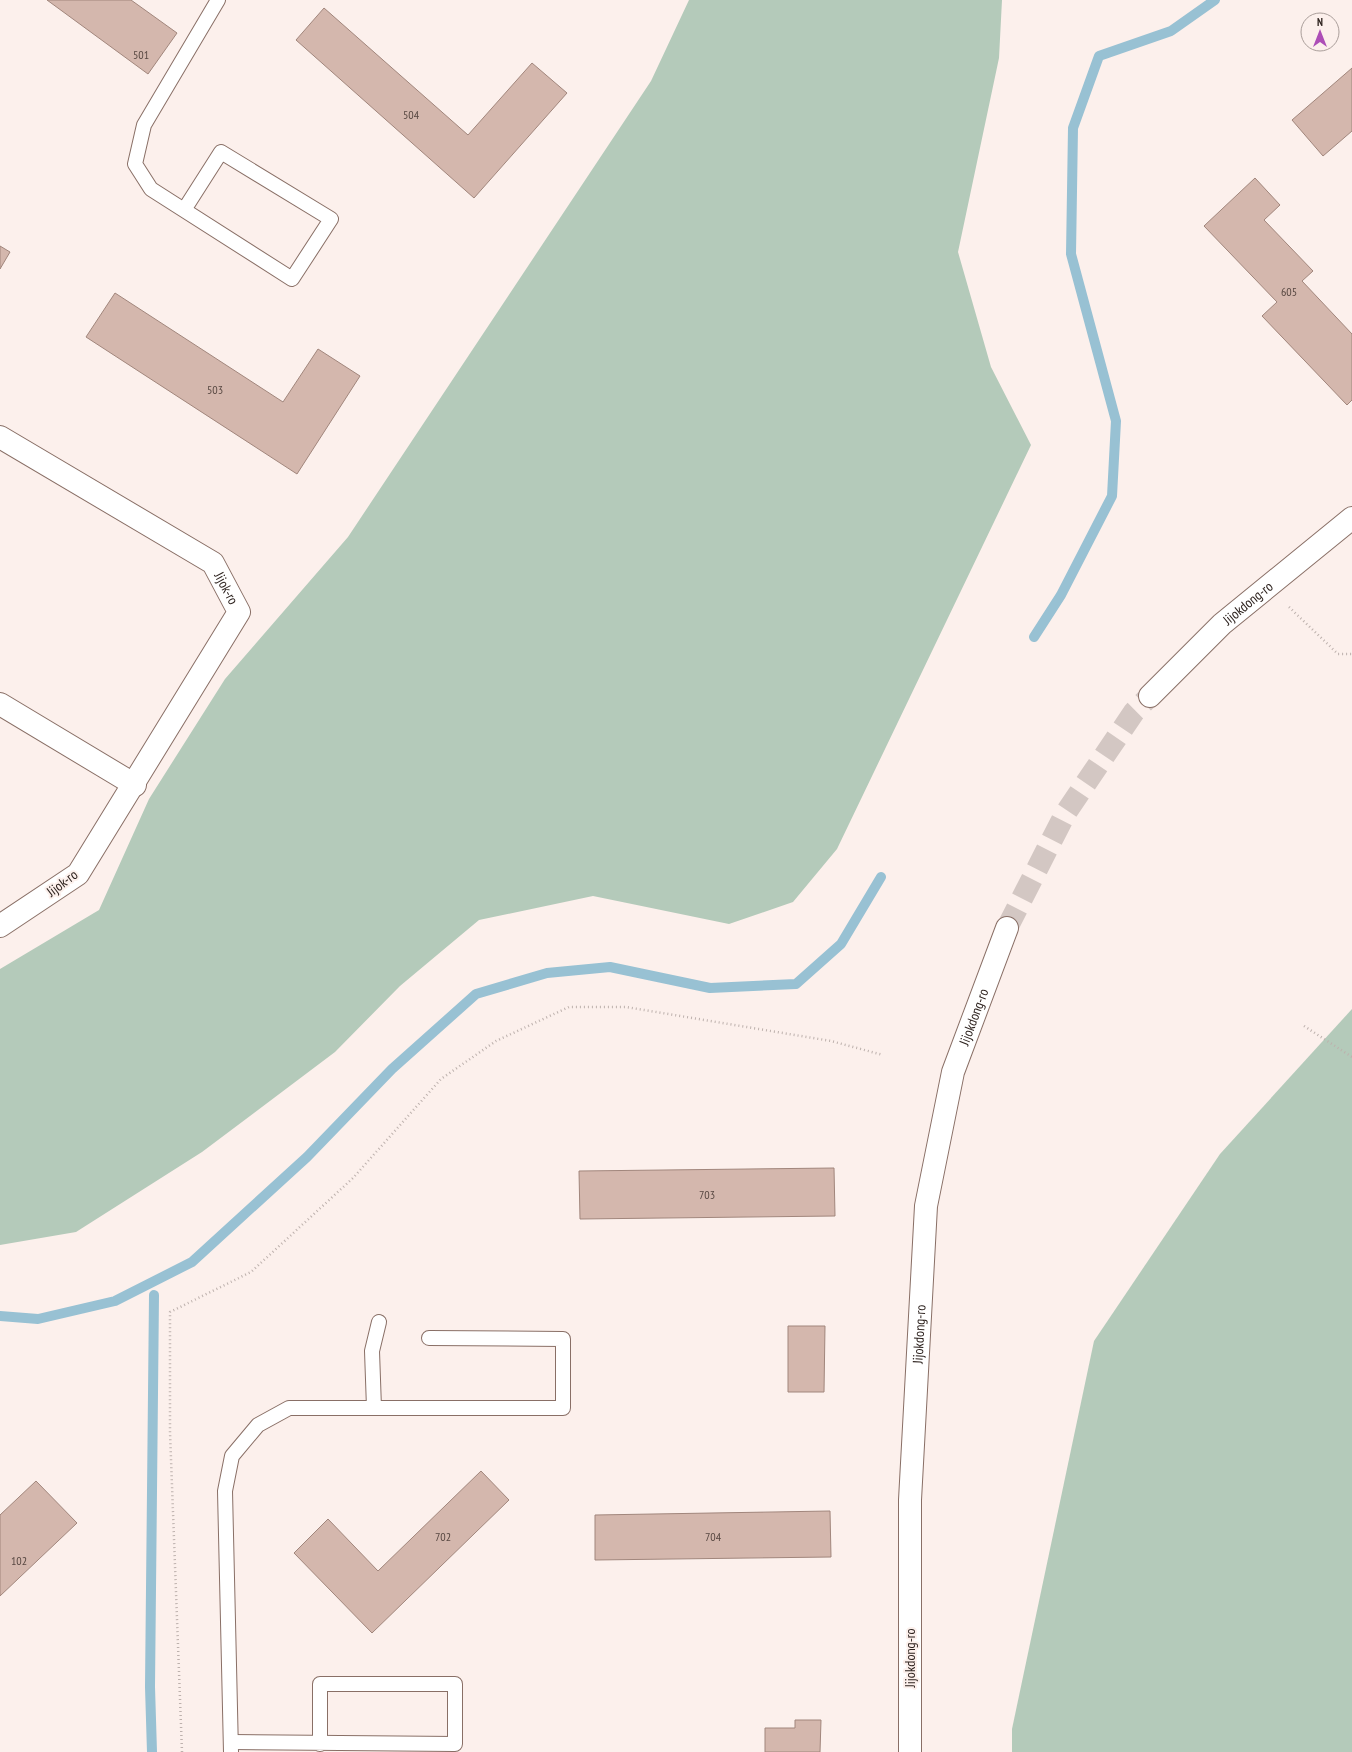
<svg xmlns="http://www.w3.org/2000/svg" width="1352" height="1752" font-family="'PT Sans Narrow',sans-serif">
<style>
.green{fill:#b4caba}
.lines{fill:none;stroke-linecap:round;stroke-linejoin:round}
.stream{stroke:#98c1d3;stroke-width:10}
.building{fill:#d4b7ad;stroke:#a1867c}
.street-tunnel{stroke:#d3c7c3;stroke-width:22;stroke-dasharray:22 11;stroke-linecap:butt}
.lane-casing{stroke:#896f66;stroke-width:16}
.street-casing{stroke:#896f66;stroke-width:24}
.path{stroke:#bdb1ad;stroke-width:2.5;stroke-dasharray:1 3;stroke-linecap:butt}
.lane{stroke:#fff;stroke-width:14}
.street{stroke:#fff;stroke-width:22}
.labels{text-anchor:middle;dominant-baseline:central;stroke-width:4;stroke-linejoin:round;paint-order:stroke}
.number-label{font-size:12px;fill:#584842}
.street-label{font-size:14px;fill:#2e231f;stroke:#fcf0ec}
</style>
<rect width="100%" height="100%" fill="#fcf0ec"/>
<g class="green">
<path d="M 689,0 L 1002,0 L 999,58 L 958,252 L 991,367 L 1031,445 L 837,849 L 793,902 L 729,924 L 593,896 L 479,920 L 400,986 L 335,1052 L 202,1152 L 76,1232 L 0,1245 L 0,969 L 99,910 L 149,799 L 225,679 L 348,537 L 651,81 Z"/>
<path d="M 1352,1009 L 1352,1752 L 1012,1752 L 1012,1729 L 1094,1341 L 1220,1154 Z"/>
</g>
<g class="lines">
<g class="stream">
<path d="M 1034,637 L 1061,595 L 1112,496 L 1116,421 L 1071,254 L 1073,128 L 1099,56 L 1171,31 L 1215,0"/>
<path d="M 0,1316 L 38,1319 L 115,1301 L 192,1262 L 307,1157 L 392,1069 L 476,994 L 547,973 L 610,967 L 710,988 L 796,984 L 841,944 L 881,877"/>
<path d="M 152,1752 L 150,1687 L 154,1295"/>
</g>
</g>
<g class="building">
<path d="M 47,0 L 131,0 L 177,33 L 148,74 Z"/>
<path d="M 324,8 L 468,135 L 532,63 L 567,93 L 474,198 L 296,40 Z"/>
<path d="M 1352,68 L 1352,131 L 1323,156 L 1292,120 Z"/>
<path d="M 1255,178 L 1280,205 L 1264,220 L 1313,271 L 1302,281 L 1352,334 L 1352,400 L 1347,405 L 1262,316 L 1277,302 L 1204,226 Z"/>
<path d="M 0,246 L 10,252 L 0,269 Z"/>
<path d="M 115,293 L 283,402 L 318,349 L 360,376 L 297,474 L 86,337 Z"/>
<path d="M 834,1168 L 835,1216 L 580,1219 L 579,1171 Z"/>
<path d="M 788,1326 L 825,1326 L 824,1392 L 788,1392 Z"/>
<path d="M 481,1471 L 509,1500 L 372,1633 L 294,1553 L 328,1519 L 378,1571 Z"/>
<path d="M 36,1481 L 77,1523 L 0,1596 L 0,1515 Z"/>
<path d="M 830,1511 L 831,1557 L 595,1560 L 595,1515 Z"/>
<path d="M 795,1720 L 821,1720 L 820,1752 L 765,1752 L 765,1728 L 795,1728 Z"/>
</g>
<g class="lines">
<path class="street-tunnel" d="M 1007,928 L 1065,814 L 1134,712 L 1150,696"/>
<g class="lane-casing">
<g id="lane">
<path d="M 184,210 L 221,152 L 331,219 L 292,279 L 151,189 L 135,164 L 144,125 L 218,0"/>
<path d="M 374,1408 L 372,1351 L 379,1322"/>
<path d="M 231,1742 L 455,1744 L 455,1684 L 320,1684 L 320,1744"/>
<path d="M 231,1752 L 225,1491 L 232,1456 L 258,1425 L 289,1408 L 563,1408 L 563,1339 L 429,1338"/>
</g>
</g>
<g class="street-casing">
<g id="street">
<path id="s1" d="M 0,437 L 213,563 L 239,612 L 78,874 L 0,926"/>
<path id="s2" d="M 1150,696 L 1222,624 L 1352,518"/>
<path d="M 0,704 L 135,785"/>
<path id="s3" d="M 910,1752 L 910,1500 L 926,1206 L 953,1072 L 1007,928"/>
</g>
</g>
<g class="path">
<path d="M 1289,607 L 1338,654 L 1352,654"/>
<path d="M 1304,1026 L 1352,1057"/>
<path d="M 182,1752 L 170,1432 L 170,1312 L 251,1272 L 353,1178 L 441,1079 L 496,1041 L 569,1007 L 626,1007 L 831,1041 L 883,1055"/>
</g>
<use href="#lane" class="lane"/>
<use href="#street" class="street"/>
</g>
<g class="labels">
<g class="number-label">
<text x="141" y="54">501</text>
<text x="411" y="114">504</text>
<text x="1289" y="291">605</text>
<text x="215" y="389">503</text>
<text x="707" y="1194">703</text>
<text x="443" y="1536">702</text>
<text x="713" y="1536">704</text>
<text x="19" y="1560">102</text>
</g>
<g class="street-label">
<text stroke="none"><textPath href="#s1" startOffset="276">Jijok-ro</textPath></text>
<text stroke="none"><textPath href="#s2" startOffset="135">Jijokdong-ro</textPath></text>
<text transform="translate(62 883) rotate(-37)">Jijok-ro</text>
<text stroke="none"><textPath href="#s3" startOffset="742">Jijokdong-ro</textPath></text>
<text stroke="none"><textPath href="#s3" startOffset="418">Jijokdong-ro</textPath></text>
<text transform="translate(910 1658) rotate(-90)">Jijokdong-ro</text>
</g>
</g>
<g transform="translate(1320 32)"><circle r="19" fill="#fcf0ec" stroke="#aa9e9a"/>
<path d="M0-3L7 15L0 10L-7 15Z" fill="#ad4eb7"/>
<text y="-6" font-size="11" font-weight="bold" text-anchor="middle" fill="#2e231f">N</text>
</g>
</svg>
